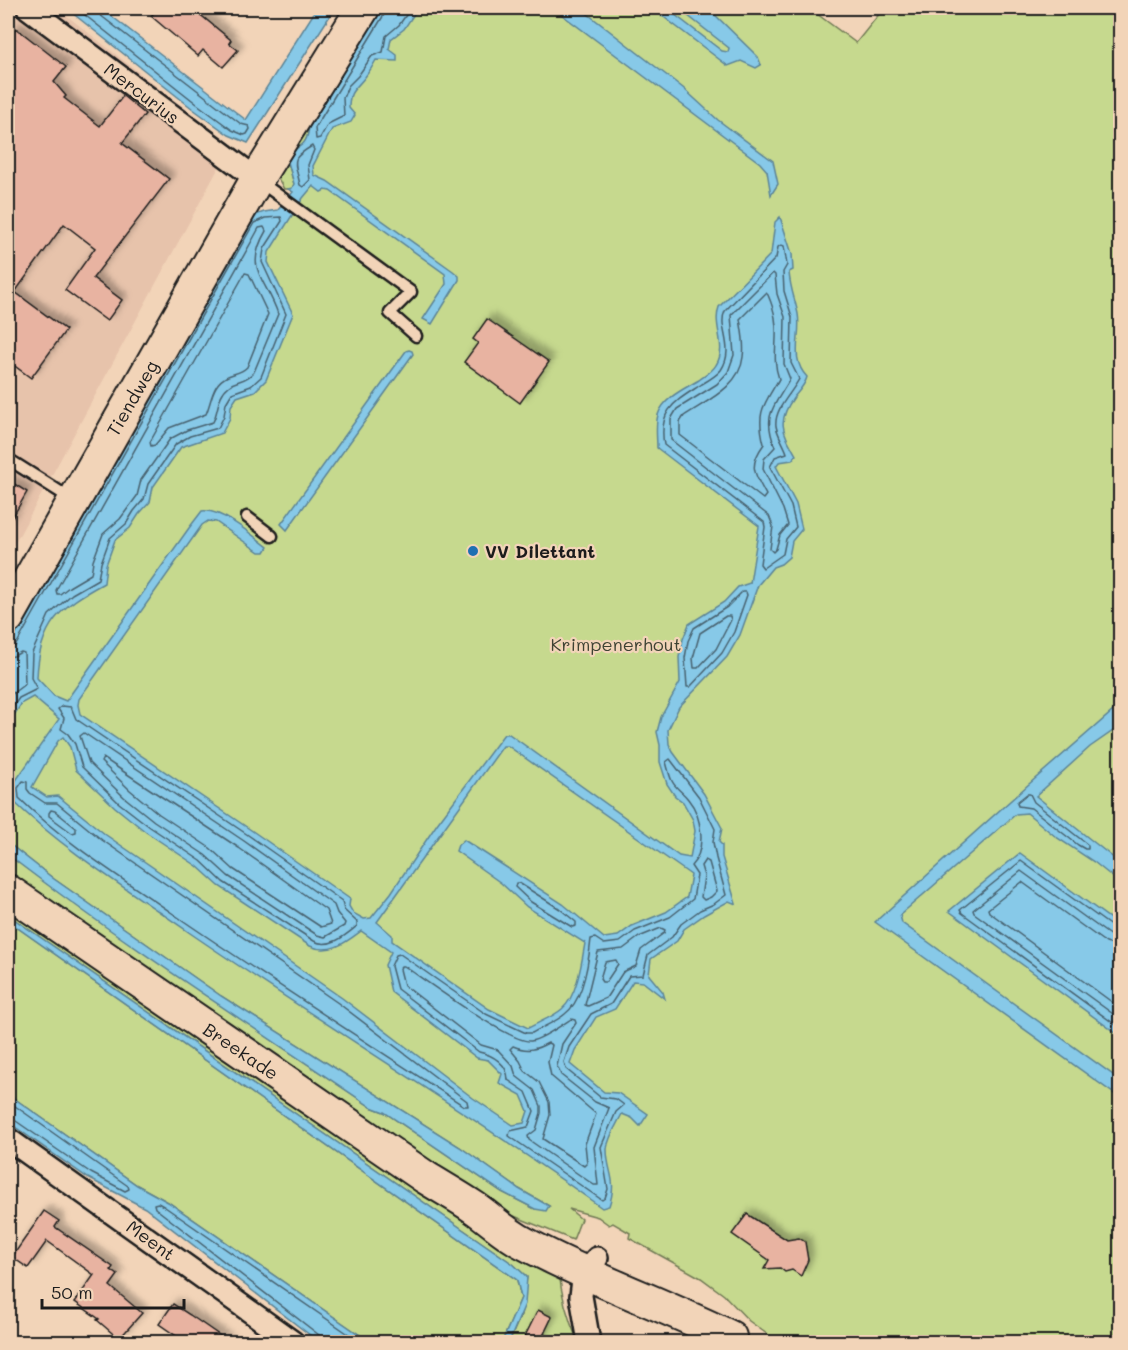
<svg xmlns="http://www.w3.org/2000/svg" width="1128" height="1350" font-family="Mali,sans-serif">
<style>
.built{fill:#e7c3ab}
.green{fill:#c6d98e;stroke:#717a55;stroke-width:1.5}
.water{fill:#87c9e8;stroke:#5c8496;stroke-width:1.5;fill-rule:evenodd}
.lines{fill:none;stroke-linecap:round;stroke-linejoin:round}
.shore{stroke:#47616e;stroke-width:1.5}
.building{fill:#e8b3a1;stroke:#1c1c1c;stroke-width:1.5;filter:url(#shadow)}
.lane-casing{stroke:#1c1c1c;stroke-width:15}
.street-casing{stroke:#1c1c1c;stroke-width:26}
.secondary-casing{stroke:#1c1c1c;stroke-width:36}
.lane{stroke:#f2d4b8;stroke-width:10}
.street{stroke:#f2d4b8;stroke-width:21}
.secondary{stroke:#f2d4b8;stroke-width:32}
.poi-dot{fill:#1f6fb2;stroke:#f2d4b8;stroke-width:2}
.labels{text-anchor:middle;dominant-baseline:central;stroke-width:4.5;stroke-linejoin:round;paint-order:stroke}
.street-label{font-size:18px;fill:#1c1c1c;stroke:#f2d4b8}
.poi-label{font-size:18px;font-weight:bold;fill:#1c1c1c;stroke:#f2d4b8;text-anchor:start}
.park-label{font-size:18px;fill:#3e4233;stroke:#f2d4b8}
</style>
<defs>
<filter id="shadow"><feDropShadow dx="5.5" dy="-5.5" stdDeviation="3" flood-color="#0004"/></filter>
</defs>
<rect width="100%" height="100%" fill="#f2d4b8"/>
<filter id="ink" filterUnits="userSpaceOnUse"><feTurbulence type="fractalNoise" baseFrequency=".0167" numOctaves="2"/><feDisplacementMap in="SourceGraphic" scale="12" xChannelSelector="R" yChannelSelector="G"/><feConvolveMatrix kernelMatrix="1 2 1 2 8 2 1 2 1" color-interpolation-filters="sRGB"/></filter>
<g filter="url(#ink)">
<path class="built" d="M 8,8 L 57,8 L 231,145 L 8,556 Z"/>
<g class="green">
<path d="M 370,8 L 380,8 L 309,126 C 308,146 298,146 288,162 L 294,184 L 292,189 L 284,189 L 279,180 L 276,169 Z"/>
<path d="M 399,8 L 809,8 L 856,43 L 884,8 L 1120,8 L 1120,1342 L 778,1342 L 749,1321 L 724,1295 L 701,1278 L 629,1238 L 630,1233 L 613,1223 L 609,1225 L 598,1217 L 569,1209 L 581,1219 L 573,1240 L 509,1214 L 473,1196 L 8,880 L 8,855 C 126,943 249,1024 371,1107 L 384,1112 L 502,1192 L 535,1209 L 549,1206 L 519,1189 L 460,1147 L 221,996 L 54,879 L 8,843 L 8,693 Z"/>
<path d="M 8,905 L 559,1271 C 561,1296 568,1319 578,1342 L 509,1342 L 521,1315 L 527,1277 L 513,1264 L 8,915 Z"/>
<path d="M 8,921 L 517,1280 L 521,1298 L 502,1342 L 370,1342 L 168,1202 L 137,1185 L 8,1094 Z"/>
</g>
<g class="water">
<path d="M 66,8 L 101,8 L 246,120 L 317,8 L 335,8 L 248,143 L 229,135 L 193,109 Z"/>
<path d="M 381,8 L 418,8 L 404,29 L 391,39 L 389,49 L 397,55 L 397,61 L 376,60 C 373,66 369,72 365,77 C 355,90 349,90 349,108 L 355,115 L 351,122 L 332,129 L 313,166 L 314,175 L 327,181 L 453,271 L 459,276 L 459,280 L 432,324 L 423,319 L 446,284 L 445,274 L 330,191 L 325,190 L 321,192 L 313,186 L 303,198 L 269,252 L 268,262 L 293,314 L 266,380 L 255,391 L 237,397 L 231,406 L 230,418 L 222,433 L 181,447 L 153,487 L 150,502 L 139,514 L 130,528 L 115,540 L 106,565 L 104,583 C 60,607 39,624 37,678 L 54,696 L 66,701 L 189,528 L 202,511 C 220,508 254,536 268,547 L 265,552 L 259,552 L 216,522 L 208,521 L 202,525 L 79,699 L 78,705 L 80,714 L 251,830 L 350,899 L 349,906 L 353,913 L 364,919 L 371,918 L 391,893 L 437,824 L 504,734 L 509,734 L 679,856 L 690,858 L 695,831 L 693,820 L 683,802 L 675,796 L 667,784 L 660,762 L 660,745 L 657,732 L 661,717 L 680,682 L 679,657 L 683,639 L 689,624 L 724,602 L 738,587 L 750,583 L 759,526 L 657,448 C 657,438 655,425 658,415 C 663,398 684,389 699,380 C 705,375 712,372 716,365 C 728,346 712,326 719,307 L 771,254 L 775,222 L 780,217 L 792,254 L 793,270 L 789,272 C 790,288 795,299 798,314 C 802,336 789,358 807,377 C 805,385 799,391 794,397 C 776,422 783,432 796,455 L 792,460 L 779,462 L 776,466 L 796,504 L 802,529 L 792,541 L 789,557 L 781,564 L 773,567 L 758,585 L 740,635 L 727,657 L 679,707 L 668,730 L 669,744 L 673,752 L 704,794 L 722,828 L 719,842 L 722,845 L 722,857 L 736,904 L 729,901 L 704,915 L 684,929 L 677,941 L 651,959 L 649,975 L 663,992 L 665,999 L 643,982 L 633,981 L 615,1009 L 596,1017 L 575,1050 L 570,1064 L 604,1092 L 618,1093 L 648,1114 L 640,1126 L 632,1118 L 622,1114 C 617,1124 608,1138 607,1149 C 607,1173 618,1179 609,1206 L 602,1208 C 468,1112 326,1026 190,933 C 130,891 65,851 12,800 L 12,786 L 59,719 L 33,697 L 22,703 L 8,724 L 8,647 L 250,217 L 264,212 L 278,210 L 293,192 L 288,189 L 292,188 L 294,184 L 288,162 L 291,151 C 304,146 308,140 309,126 ZM 63,737 L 70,747 L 76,770 L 115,807 L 146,832 L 197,866 L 219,886 L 310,946 C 330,955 345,943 361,931 L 391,952 L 385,965 L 391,992 L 477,1058 L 488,1060 L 502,1074 L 499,1083 L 521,1095 L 528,1111 L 524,1123 L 513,1125 L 473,1098 L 342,998 L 106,835 L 58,796 L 47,797 L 32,787 L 58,741 ZM 503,746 L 508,746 L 691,875 L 687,897 L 666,912 L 632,926 L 618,936 L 604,938 L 563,904 L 464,840 L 458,845 L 456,851 L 501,883 L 527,907 L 585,943 C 582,961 577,997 562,1009 C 553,1017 539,1022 528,1028 L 489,1009 L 392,941 L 392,935 L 377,922 Z"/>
<path d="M 553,8 L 580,8 L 683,88 L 718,120 L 773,161 L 778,184 L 771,195 L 767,171 L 760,163 Z"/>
<path d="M 652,8 L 666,8 L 722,51 L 728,52 L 729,48 L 678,8 L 708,8 L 758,57 L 761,65 L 756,68 L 741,61 L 728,66 Z"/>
<path d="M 409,350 L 412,351 L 413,354 L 287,530 L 281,524 L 406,351 Z"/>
<path d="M 1120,705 L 1120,726 L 1090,747 L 1036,796 L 1120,863 L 1120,883 L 1094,862 L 1056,837 L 1027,813 L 1016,814 L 900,915 L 902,923 L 1120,1080 L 1120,1098 L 875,922 L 1029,784 Z"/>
<path d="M 8,843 L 54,879 L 221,996 L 460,1147 L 519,1189 L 549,1206 L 546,1211 L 535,1209 L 502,1192 L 384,1112 L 371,1107 C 249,1024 125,945 8,855 Z"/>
<path d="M 1020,853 L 1120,926 L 1120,1036 L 949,911 Z"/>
<path d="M 8,915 L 513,1264 L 527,1277 L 525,1304 L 509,1342 L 502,1342 L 521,1298 L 517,1280 L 8,921 Z"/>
<path d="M 8,1094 L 137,1185 L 168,1202 L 370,1342 L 319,1342 L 145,1208 L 88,1178 L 8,1122 Z"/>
</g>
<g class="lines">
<g class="shore">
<path d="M 76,8 L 197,104 L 232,130 L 244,135 L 247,134 L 250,129 L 249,126 L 241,124 L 100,15 L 98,8"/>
<path d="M 386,8 L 385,13 L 315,128 L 316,139 L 320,138 L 328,124 L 344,116 L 343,98 L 348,86 L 358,76 L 372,56 L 383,52 L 386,36 L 399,25 L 411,8"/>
<path d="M 312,146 L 314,150 L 308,165 L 310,180 L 303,187 L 300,185 C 295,160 289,160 312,146 Z"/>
<path d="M 264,227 L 266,231 C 243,270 266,278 278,314 L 254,372 C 244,383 238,379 229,386 C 217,395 219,410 213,422 L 187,430 L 170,439 L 141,480 L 137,496 L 120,519 L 103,534 L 93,561 L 91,574 L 69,587 L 60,594 L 57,594 L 56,590 L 253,239 L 259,228 Z"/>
<path d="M 781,245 L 784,246 L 787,265 L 783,272 L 784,291 L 792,317 L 791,363 L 799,379 C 792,393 774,409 776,426 C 778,436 784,444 787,453 L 775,457 L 770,467 L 791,506 L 796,527 L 786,539 L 783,554 L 763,568 L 760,564 L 765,527 L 764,522 L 664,445 C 658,409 675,402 702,384 C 709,380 716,376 721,370 C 736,348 717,328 725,311 L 776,258 L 778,247 Z"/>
<path d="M 245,273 L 249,274 L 268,314 L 247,367 C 241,373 235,373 228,376 C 212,383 212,400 206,414 L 169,428 L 155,445 L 151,446 L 150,442 Z"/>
<path d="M 773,273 L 775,275 L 777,294 L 785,317 L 784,364 L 790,379 C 774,407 762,414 775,447 L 764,459 L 763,469 L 783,509 L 788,525 L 780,535 L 776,549 L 773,552 L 770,549 L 773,526 L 769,516 L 671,440 L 671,419 L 677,409 L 717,384 L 728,372 L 734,355 L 731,315 Z"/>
<path d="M 766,293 L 768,295 C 771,302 774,310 775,318 C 779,340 771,356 779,379 C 763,406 756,412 764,444 C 748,466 754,473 766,495 L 763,499 L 680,435 L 680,422 L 684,416 C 706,401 740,387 743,357 C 745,344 742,331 740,319 Z"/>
<path d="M 742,592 L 746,592 L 747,595 L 734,632 L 722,653 L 690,687 L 687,687 L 685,658 L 688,641 L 694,628 L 727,607 Z"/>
<path d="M 726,616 L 730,616 L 731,620 L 716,649 L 698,668 L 694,668 L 693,658 L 700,633 Z"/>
<path d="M 8,649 L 16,645 L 254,223 L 265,218 L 281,217 L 282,221 L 264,249 L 262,262 L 286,314 L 261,377 L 251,386 L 232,393 L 226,403 L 224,416 L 218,428 L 190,436 L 176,444 L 148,484 L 144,499 L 134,511 L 126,524 L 110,538 L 101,563 L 98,579 L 72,594 L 49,615 L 32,653 L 31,678 L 37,689 L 19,698 L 8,714"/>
<path d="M 8,657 L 14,656 L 21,652 L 24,653 L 25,684 L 13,693 L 8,700"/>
<path d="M 62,706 L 71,707 L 76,719 L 248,835 L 342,901 L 344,910 L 357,922 L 357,926 C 345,936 330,949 314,941 L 223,882 L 201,861 L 150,827 L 119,803 L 82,767 L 75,744 L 68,734 L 61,729 L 64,718 L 58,709 Z"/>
<path d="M 84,733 L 244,841 L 334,905 L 337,913 L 345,923 L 344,926 L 325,937 L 317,935 L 228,876 L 205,855 L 154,821 L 124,797 L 89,763 L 80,736 Z"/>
<path d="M 103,758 L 239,848 L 326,910 L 331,924 L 321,927 L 233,869 L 210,848 L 159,814 L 130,790 L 101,762 Z"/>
<path d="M 670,759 L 699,797 L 715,829 L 713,842 L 716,858 L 726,895 L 714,904 L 700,910 L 681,924 L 672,937 L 648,955 L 643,975 L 629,976 L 611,1004 L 591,1014 L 569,1047 L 564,1062 L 566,1069 L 600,1097 L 616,1099 L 624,1105 L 616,1112 L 601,1147 L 608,1189 L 605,1198 L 602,1200 L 509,1136 L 510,1131 L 528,1127 L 534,1111 L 526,1092 L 508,1080 C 508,1064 493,1055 479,1052 L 397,989 L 391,966 L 396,955 L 400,954 L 486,1014 L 526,1033 L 532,1033 C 542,1027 556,1022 565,1014 C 583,1001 589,959 591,939 L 595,938 L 604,944 L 620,942 L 635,931 L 670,917 L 693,899 L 697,875 L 691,866 C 707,850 702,816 688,799 C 683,792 676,789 672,781 C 669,775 668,768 666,762 Z"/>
<path d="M 23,781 L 27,782 L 27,789 L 30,793 L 45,803 L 57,803 L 102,840 L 338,1003 L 467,1101 L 468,1106 L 464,1106 C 366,1042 268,979 172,913 C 120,877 64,842 19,798 L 18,788 Z"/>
<path d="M 1027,794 L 1030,794 L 1034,802 L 1088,845 L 1088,849 L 1085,849 L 1078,845 L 1031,808 L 1018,806 L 1017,802 Z"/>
<path d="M 51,810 L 55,811 L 76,828 L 76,832 L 72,833 L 49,816 L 49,813 Z"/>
<path d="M 705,860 L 709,862 L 717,891 L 711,897 L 704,900 L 701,897 L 704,876 L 701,866 Z"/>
<path d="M 519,883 L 560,909 L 576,922 L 576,926 L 572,927 L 531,902 L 515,887 L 516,883 Z"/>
<path d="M 661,928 L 665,930 L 664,933 L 641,950 L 636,966 L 623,972 L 606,998 L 588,1006 L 585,1005 L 598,952 L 623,949 L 639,937 Z"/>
<path d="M 1120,930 L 1115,929 L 1021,861 L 960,910 L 962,913 L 1120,1028"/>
<path d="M 1120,938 L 1111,936 L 1021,871 L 973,910 L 974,913 L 1120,1019"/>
<path d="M 1120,947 L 1106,943 L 1022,882 L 988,909 L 989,912 L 1120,1008"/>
<path d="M 616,960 L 618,964 L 606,982 L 602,982 L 600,979 L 605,962 Z"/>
<path d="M 401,966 L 404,966 C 425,980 511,1044 531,1041 C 542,1039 562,1025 571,1019 L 575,1020 L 576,1023 L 562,1044 L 557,1066 L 561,1075 L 595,1102 L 609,1108 L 594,1147 L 598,1185 L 594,1185 L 529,1140 L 528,1136 L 536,1130 L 541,1113 L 541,1106 L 534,1090 L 516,1076 L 513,1066 L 498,1050 L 481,1045 L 404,985 L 400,969 Z"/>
<path d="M 548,1043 L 552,1045 L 548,1062 L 551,1076 L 596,1114 L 585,1144 L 587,1163 L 584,1166 L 543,1139 L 550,1115 L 549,1102 L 539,1082 L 525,1071 L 520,1061 L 510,1049 L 513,1046 C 527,1052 535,1050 548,1043 Z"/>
<path d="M 8,1101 L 128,1186 L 129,1189 L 125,1191 L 91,1173 L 13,1119 L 8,1118"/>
<path d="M 322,1342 L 319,1335 L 155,1208 L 154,1204 L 158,1203 L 165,1207 L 360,1342"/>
</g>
</g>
<g class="building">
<path d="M 158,8 L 192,8 L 231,40 L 229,43 L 238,50 L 223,67 L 203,50 L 198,56 L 151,16 Z"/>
<path d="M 16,28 L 66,67 L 54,82 L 66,96 L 64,98 L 100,126 L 123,96 L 145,114 L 122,143 L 169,179 L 93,278 L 122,300 L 107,321 L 65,290 L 95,248 L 64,224 L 15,292 L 66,330 L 31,378 L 8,361 L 8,39 Z"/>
<path d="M 487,319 L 549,362 L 520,403 L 464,362 L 478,343 L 473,339 Z"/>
<path d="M 8,480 L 27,492 L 8,525 Z"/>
<path d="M 44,1211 L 59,1221 L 55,1227 L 113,1267 L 111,1270 L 118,1275 L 110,1286 L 142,1313 L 119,1339 L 97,1320 L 99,1319 L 75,1302 L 94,1275 L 47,1241 L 28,1268 L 12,1257 Z"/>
<path d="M 747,1214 L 787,1240 L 799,1238 L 805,1242 L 808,1260 L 801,1276 L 792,1270 L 785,1272 L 780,1268 L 764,1269 L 769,1260 L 732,1234 Z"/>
<path d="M 173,1304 L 190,1315 L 229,1342 L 185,1342 L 159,1324 Z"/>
<path d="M 538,1310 L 552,1317 L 540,1342 L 525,1336 Z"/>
</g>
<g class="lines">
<g class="lane-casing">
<g id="lane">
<path d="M 259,181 L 411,292 L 390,313 L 416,336"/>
<path d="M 8,459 L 73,500"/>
<path d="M 247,517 L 272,536"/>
</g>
</g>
<g class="street-casing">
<g id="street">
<path d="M 28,8 L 257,179"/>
<path d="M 8,1139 L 293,1342"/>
<path d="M 589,1342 L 581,1296 L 584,1272 L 597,1258"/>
</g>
</g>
<g class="secondary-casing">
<g id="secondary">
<path d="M 8,617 L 257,179 L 363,8"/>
<path d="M 8,891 L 425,1177 C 441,1187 459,1197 475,1208 C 492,1220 506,1234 524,1243 C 591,1279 662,1304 730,1337"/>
</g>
</g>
<use href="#lane" class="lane"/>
<use href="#street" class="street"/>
<use href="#secondary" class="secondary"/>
</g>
</g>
<circle class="poi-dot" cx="473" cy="551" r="6"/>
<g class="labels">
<g class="street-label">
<text transform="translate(142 93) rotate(37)">Mercurius</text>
<text transform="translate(132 398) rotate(-60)">Tiendweg</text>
<text transform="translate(241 1051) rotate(34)">Breekade</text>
<text transform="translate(151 1240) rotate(36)">Meent</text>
</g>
<g class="poi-label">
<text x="485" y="551">VV Dilettant</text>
</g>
<g class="park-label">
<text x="616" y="644">Krimpenerhout</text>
</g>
</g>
<rect width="1128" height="1350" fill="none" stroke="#f2d4b8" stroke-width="30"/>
<rect x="15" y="15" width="1098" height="1320" fill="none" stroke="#1c1c1c" stroke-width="2" filter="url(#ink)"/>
<path d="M42 1299v9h142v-9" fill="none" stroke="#1c1c1c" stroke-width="3"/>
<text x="51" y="1299" font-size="18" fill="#1c1c1c" stroke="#f2d4b8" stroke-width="4.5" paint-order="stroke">50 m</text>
</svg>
